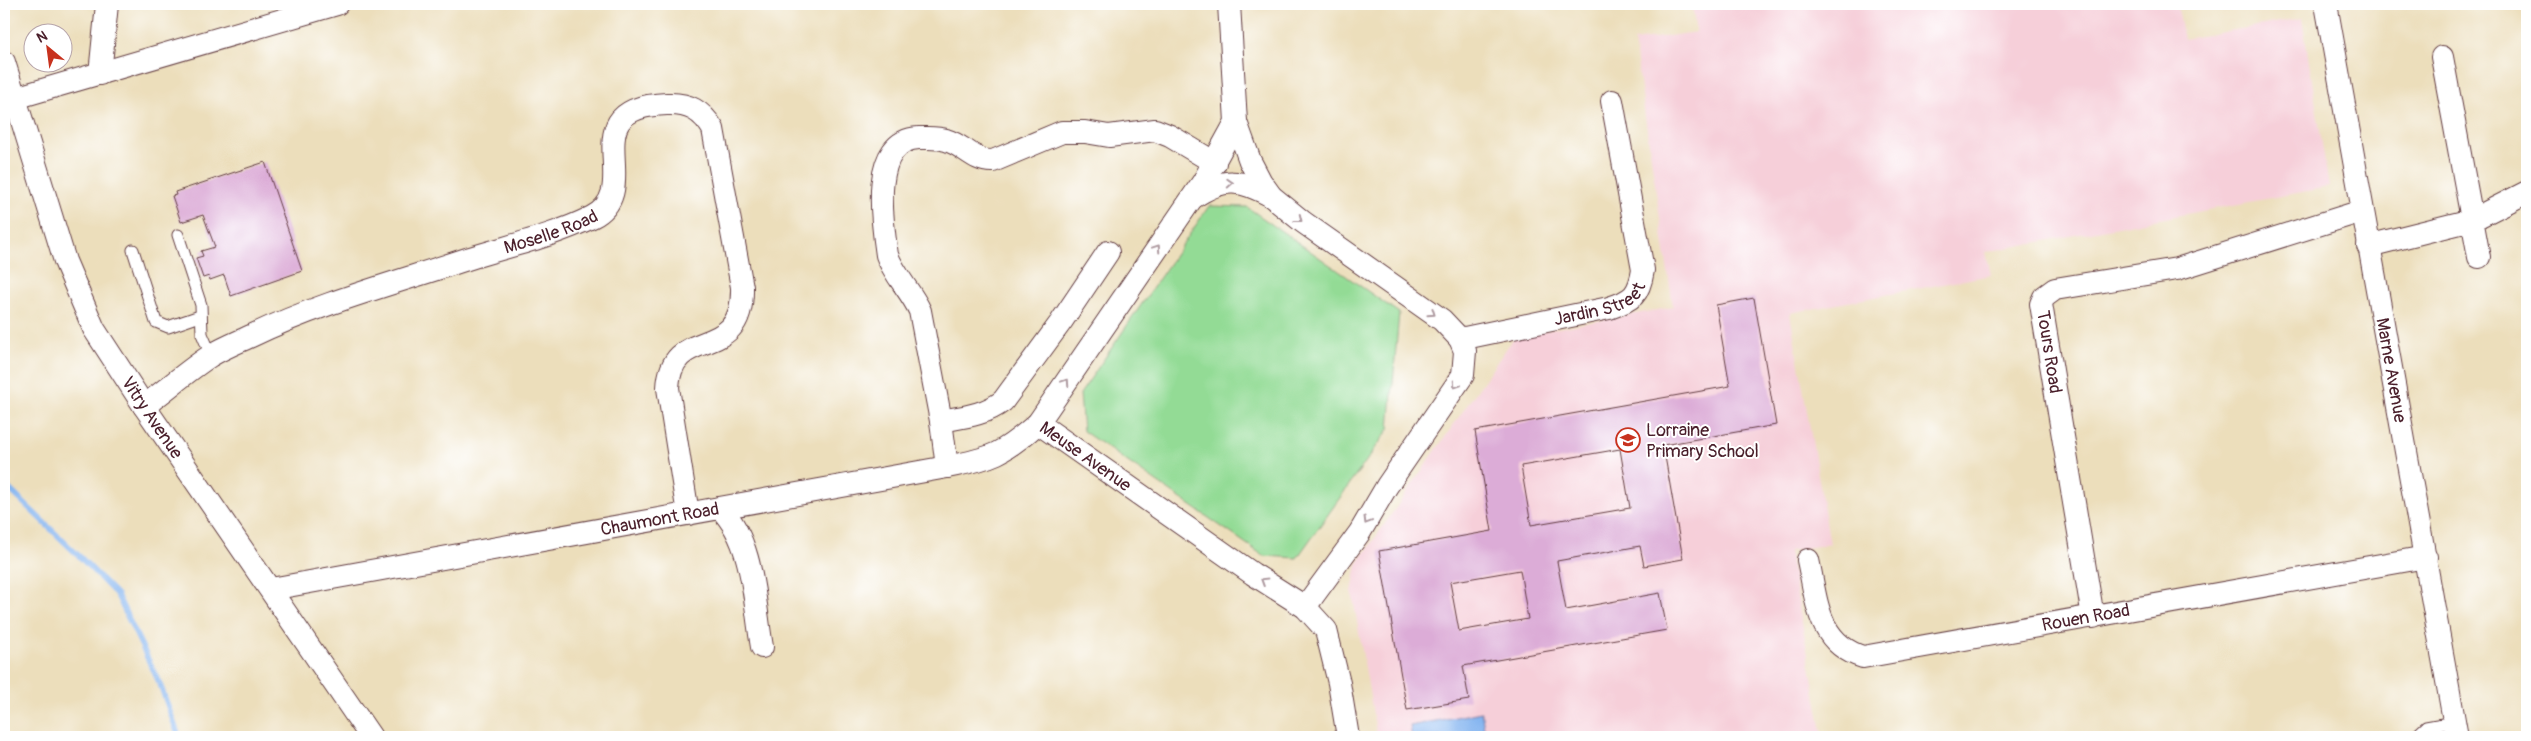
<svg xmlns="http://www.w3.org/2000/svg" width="2531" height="741" font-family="Pangolin,sans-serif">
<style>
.built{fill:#f6cfd9}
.green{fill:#93db95;stroke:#6e7d60}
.water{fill:#85b5f0;stroke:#686a8e}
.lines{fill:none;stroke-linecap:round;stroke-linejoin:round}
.stream{stroke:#85b5f0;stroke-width:5.5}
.building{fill:#dcacd7;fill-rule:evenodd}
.service-casing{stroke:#623c41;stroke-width:13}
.minor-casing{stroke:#623c41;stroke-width:24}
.service{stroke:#fff;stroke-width:11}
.minor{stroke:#fff;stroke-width:22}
.oneway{stroke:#ae9aa0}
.labels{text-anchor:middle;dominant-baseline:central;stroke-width:4;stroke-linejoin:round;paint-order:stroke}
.street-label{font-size:18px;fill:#4a1f2b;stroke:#fff}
.poi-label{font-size:18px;fill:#4a1f2b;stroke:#fff;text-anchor:start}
</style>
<rect width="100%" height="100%" fill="#fff"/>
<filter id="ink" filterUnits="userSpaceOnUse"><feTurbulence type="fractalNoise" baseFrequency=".02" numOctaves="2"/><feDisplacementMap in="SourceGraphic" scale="10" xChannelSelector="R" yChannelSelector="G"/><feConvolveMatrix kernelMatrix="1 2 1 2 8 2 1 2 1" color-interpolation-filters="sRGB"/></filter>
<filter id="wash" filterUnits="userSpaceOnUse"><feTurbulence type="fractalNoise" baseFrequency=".0096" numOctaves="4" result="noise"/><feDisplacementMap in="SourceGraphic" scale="20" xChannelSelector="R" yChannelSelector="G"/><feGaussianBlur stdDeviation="1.12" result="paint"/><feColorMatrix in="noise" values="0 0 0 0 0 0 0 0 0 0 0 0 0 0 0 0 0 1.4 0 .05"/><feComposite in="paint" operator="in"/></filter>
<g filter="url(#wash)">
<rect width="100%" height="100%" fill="#ecdebb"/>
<path class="built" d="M 1692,4 L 2177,4 L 2184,39 L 2302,18 L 2329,187 L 1986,252 L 1991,275 L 1790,313 L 1830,544 L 1789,551 L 1823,737 L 1377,737 L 1352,592 L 1357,564 L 1515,336 L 1673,307 L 1634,41 L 1696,32 Z"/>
<path class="green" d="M 1209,206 L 1247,207 L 1399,313 L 1389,429 L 1297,558 L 1264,556 L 1083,431 L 1080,394 Z"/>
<path class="water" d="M 1481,712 L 1486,737 L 1412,737 L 1410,726 Z"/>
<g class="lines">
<path class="stream" d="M 4,484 L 80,557 L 117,595 L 160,684 L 179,737"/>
</g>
<g id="blocks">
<g class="building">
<path d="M 265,162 L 302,271 L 231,296 L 224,275 L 210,280 L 209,276 L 203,278 L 196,258 L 203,256 L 201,251 L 215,247 L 203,215 L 181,222 L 172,196 L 176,195 L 175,192 Z"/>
<path d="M 1754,298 L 1776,425 L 1663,445 L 1683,559 L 1644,566 L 1640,546 L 1557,561 L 1566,610 L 1660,593 L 1667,630 L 1463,666 L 1469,700 L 1407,710 L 1379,551 L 1492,531 L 1475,431 L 1730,386 L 1716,305 ZM 1620,449 L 1630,508 L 1531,525 L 1521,466 ZM 1520,570 L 1528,619 L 1459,631 L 1450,582 Z"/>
</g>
</g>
</g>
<g filter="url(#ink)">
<use href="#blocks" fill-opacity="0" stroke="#623c41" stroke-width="1"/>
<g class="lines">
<g class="service-casing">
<g id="service">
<path d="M 178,235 L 201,305 L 202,334 L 211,355"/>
<path d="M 133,250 L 156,322 L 168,327 L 200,316"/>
<path d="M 2415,737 L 2426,727 L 2454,722"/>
</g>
</g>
<g class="minor-casing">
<g id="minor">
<path d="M 1229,4 L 1236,122 L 1250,161 L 1261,182 L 1271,196 L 1303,222 L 1442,320 L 1460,339 L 1465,351 L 1463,375 L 1387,486 L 1360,532 L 1305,607"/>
<path id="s1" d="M 2326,4 L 2457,737"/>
<path d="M 2442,57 L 2479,257"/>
<path id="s2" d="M 4,62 L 65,261 L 94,329 L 144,406 L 371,737"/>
<path d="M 100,74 L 107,4"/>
<path d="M 15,98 L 337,4"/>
<path d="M 1194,197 C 1225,177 1239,179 1271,196"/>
<path d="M 2368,246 L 2472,220 L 2527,192"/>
<path id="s3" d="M 1460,339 L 1609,308 C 1633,300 1639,295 1643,270 L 1612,101"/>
<path id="s4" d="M 144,406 C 166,390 187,371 210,356 C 223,348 238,342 251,336 C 320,303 395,283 467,259 C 508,246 554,236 592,217 C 648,189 568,107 667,104 C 689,103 702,111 713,129 L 742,287 C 744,366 671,321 668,388 L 688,514"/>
<path d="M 941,421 C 963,417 985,415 1003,401 L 1061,322 L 1108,252"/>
<path id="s5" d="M 1038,423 L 1253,574 L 1305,607 L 1326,630 L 1339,683 L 1348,737"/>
<path d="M 947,467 L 941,421 L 920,311 C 911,291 894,275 887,255 C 882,221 869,140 919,138 C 928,138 937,137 946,140 C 964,145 974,162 993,161 L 1062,132 L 1085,132 L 1109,136 L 1155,130 L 1170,136 L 1215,163"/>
<path d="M 720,508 C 754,542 754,602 762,647"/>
<path id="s6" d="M 1808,560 C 1817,600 1817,643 1863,657 L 2426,557"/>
<path id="s7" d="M 271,589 L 947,467 C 993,458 1003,454 1038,423 L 1203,182 L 1236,122"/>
<path d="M 2093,617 L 2041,304 L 2044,297 L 2055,289 L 2177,269 L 2362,211"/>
</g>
</g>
<use href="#service" class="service"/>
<use href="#minor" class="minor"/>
</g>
<defs><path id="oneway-chevron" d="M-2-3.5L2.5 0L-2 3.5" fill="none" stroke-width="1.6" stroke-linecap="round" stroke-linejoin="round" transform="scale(1.25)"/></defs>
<g class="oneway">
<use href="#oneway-chevron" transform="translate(1230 183) rotate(-3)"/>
<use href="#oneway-chevron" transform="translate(1299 219) rotate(38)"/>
<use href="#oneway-chevron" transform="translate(1157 248) rotate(-56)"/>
<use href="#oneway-chevron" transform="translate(1432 313) rotate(35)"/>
<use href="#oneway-chevron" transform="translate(1066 382) rotate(-56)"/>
<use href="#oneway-chevron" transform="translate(1456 385) rotate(124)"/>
<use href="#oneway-chevron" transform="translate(1367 521) rotate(121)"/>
<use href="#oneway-chevron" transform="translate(1264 581) rotate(-148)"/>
</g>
</g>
<defs>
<g id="school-ring" transform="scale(1.25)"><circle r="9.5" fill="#fff" stroke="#c8321e" stroke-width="1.5"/><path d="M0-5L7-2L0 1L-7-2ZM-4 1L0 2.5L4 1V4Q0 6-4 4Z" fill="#c8321e"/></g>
</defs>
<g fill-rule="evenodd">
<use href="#school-ring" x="1628" y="440"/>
</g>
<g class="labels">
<g class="street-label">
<text stroke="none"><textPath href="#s4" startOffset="446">Moselle Road</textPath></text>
<text stroke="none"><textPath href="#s3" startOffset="145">Jardin Street</textPath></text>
<text transform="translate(2049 352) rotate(81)">Tours Road</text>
<text stroke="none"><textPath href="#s1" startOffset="372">Marne Avenue</textPath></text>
<text stroke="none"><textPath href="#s2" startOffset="388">Vitry Avenue</textPath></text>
<text stroke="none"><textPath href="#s5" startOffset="58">Meuse Avenue</textPath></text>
<text stroke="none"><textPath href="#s7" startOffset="395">Chaumont Road</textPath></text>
<text stroke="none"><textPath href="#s6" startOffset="345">Rouen Road</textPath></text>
</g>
<g class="poi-label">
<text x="1646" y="430">Lorraine<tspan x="1646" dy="21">Primary School</tspan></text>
</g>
</g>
<rect width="2531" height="741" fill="none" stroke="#fff" stroke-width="20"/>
<g transform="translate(48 48) rotate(331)"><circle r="24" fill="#ffffff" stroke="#b7a5aa"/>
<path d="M0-4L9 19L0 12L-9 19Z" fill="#c8321e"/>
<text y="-8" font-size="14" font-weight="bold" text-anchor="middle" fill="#4a1f2b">N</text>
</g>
</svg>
